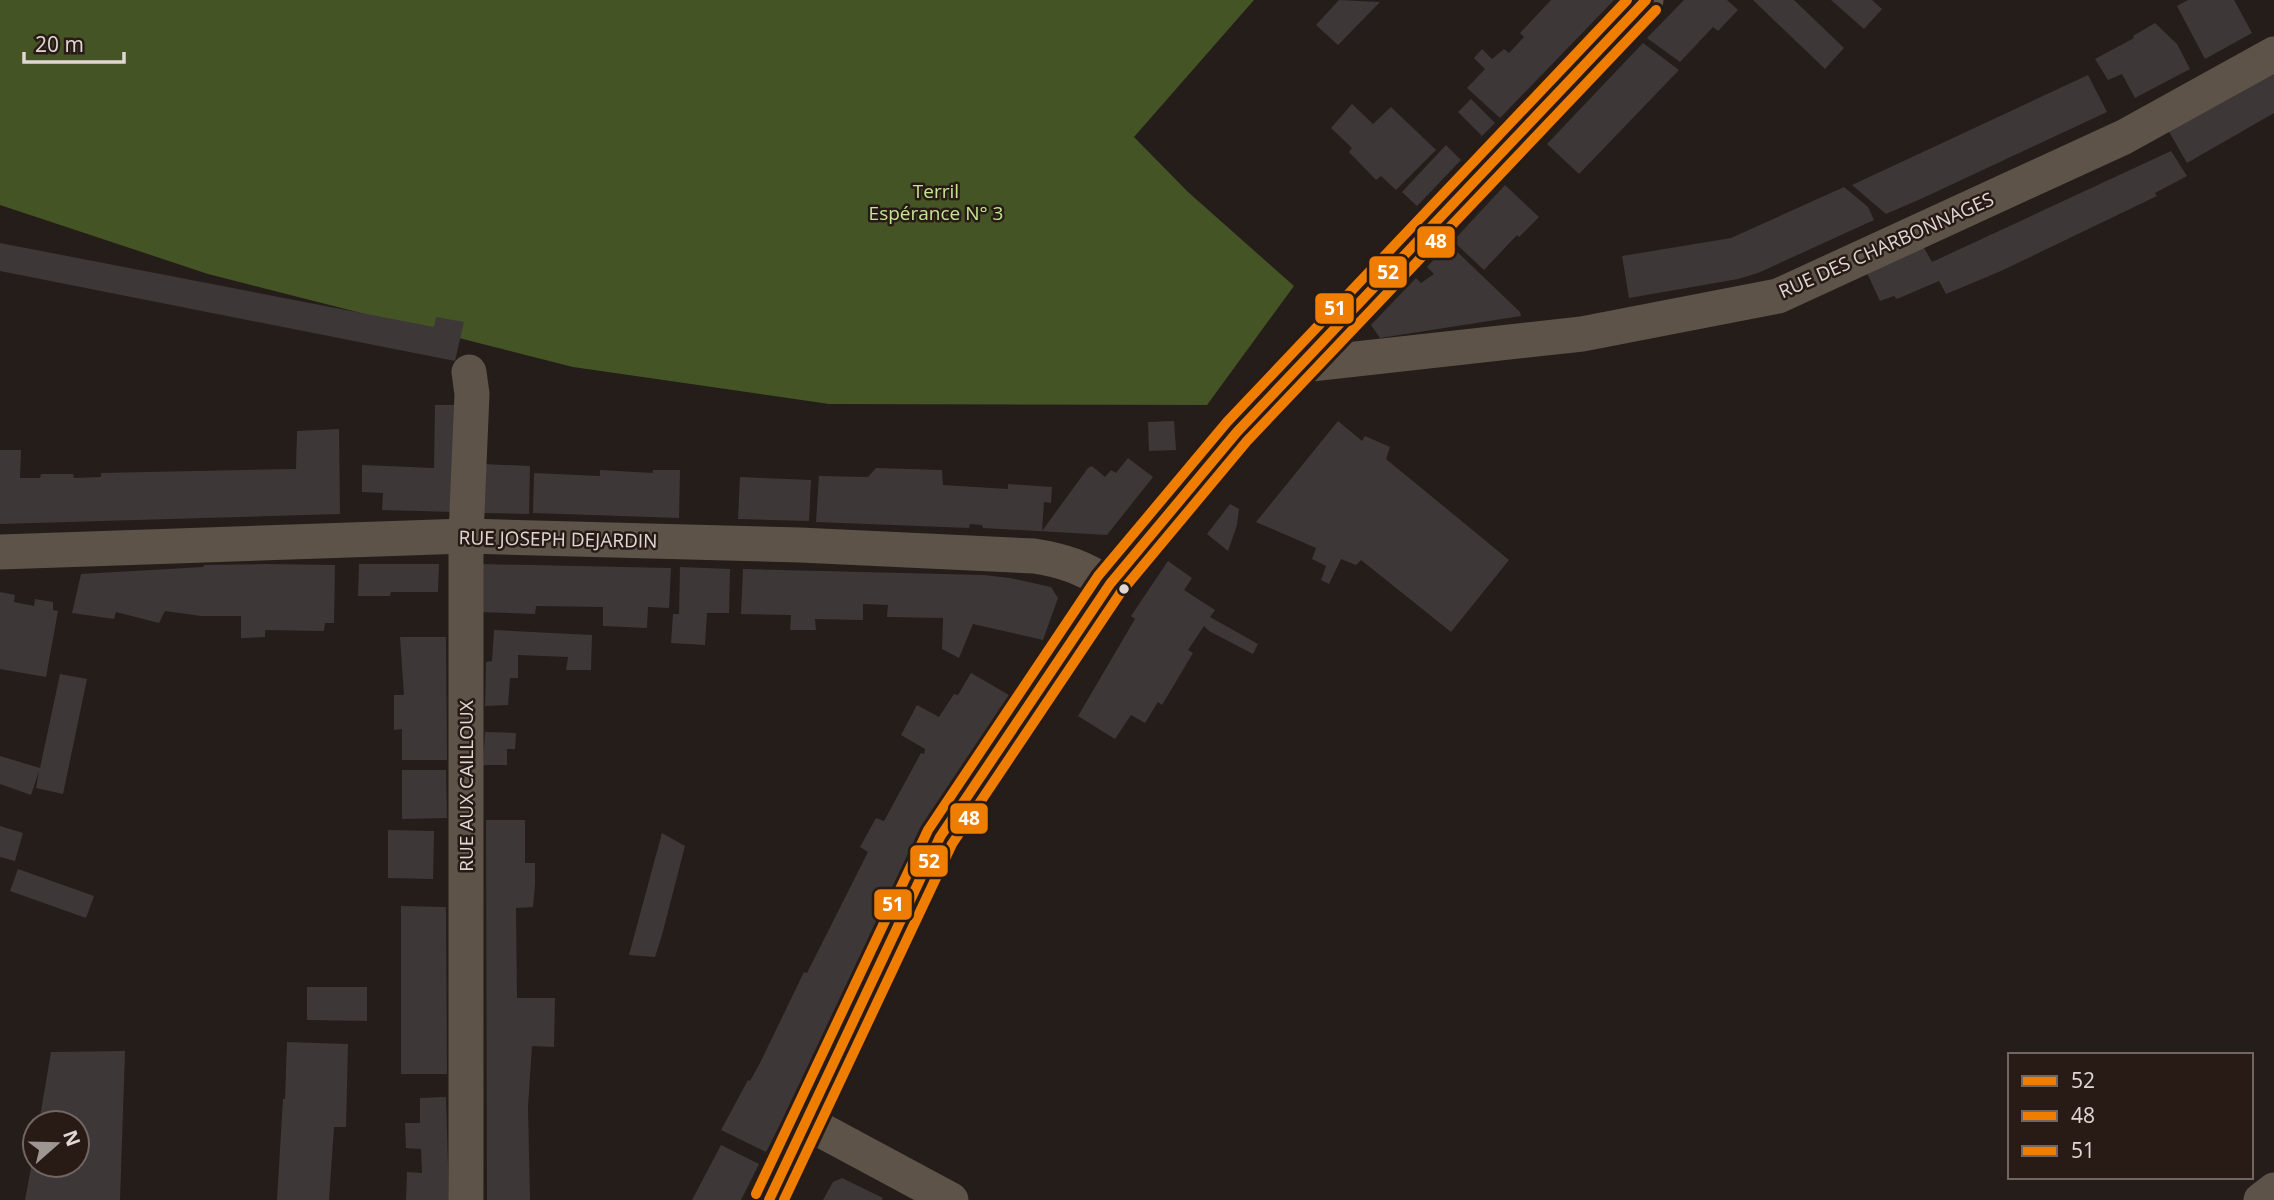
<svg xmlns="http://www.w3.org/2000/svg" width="2274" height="1200" font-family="'Open Sans',sans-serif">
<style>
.forest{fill:#445425}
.building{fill:#3d3738}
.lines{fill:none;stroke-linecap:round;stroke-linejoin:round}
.minor{stroke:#5e5349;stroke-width:35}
.bus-1-casing{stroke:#281b16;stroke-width:16}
.bus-2-casing{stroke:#281b16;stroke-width:16}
.bus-3-casing{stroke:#281b16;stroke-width:16}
.bus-1{stroke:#ef7d00;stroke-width:10}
.bus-2{stroke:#ef7d00;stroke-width:10}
.bus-3{stroke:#ef7d00;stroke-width:10}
.bus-dot{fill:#e0d7d3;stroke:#281b16;stroke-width:2.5}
.labels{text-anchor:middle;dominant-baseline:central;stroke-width:5;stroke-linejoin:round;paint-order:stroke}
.park-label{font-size:19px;fill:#c4e592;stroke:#281b16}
.street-label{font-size:19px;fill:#e0d7d3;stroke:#281b16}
.line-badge{stroke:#281b16;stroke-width:2.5}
.badge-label{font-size:19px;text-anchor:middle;font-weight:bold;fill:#fff}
</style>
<rect width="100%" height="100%" fill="#241d1a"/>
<path class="forest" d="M 0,0 L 1254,0 L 1134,137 L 1188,192 L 1294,286 L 1207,405 L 829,404 L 573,367 L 208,274 L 0,205 Z"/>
<g class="building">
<path d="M 1339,0 L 1380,2 L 1338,45 L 1316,25 Z"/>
<path d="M 1551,0 L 1614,0 L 1500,118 L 1467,88 L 1485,69 L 1474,58 L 1482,49 L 1492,59 L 1504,49 L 1509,53 L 1524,37 L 1520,33 Z"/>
<path d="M 1684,0 L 1727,0 L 1738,10 L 1718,31 L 1713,27 L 1680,62 L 1647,38 Z"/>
<path d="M 1753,0 L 1794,0 L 1844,48 L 1825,69 Z"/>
<path d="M 1831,0 L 1872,0 L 1882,9 L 1864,29 Z"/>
<path d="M 2188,0 L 2234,0 L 2252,33 L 2205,59 L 2177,6 Z"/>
<path d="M 2155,23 L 2177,44 L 2190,69 L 2135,98 L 2122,74 L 2108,80 L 2095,59 L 2134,38 L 2133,36 Z"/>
<path d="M 1643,43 L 1679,70 L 1579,174 L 1547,144 Z"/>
<path d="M 2274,69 L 2274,113 L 2187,163 L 2168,130 Z"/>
<path d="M 2088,75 L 2107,112 L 1923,198 L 1886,214 L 1852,185 Z"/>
<path d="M 1471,99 L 1495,123 L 1482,136 L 1458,112 Z"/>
<path d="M 1352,104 L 1373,124 L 1391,107 L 1436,150 L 1396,190 L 1381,176 L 1376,180 L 1349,152 L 1352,148 L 1331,128 Z"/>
<path d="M 1446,145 L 1461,160 L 1417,206 L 1402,192 Z"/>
<path d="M 2171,151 L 2187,176 L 2155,193 L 2157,196 L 2001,271 L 1946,294 L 1939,281 L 1897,299 L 1894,296 L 1880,301 L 1867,273 L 1923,246 L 1932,262 Z"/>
<path d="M 1505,185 L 1539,217 L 1519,237 L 1517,235 L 1484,270 L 1453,241 Z"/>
<path d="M 1844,187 L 1868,207 L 1874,220 L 1758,273 L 1738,279 L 1629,298 L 1622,256 L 1731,238 Z"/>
<path d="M 0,243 L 434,327 L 436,317 L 464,322 L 455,361 L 0,271 Z"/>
<path d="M 1449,244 L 1520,312 L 1521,316 L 1380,338 L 1371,325 L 1416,278 L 1421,283 L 1434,274 L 1427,267 Z"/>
<path d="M 435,405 L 456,405 L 454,512 L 382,510 L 383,493 L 362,492 L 362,465 L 434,468 Z"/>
<path d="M 1174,421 L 1176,450 L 1149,451 L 1148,422 Z"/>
<path d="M 1338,421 L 1362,441 L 1365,436 L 1390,447 L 1386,459 L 1509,560 L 1451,632 L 1361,560 L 1356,565 L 1341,559 L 1329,584 L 1321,580 L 1326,566 L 1312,559 L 1316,548 L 1256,522 Z"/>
<path d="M 339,429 L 340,514 L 0,524 L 0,450 L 21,450 L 20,478 L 40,478 L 41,474 L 73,474 L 74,478 L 101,477 L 101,473 L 296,469 L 297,431 Z"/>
<path d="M 1128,458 L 1153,477 L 1107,535 L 983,528 L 982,525 L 970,524 L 969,528 L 816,522 L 819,476 L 868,477 L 876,468 L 942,470 L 943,485 L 1008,489 L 1008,484 L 1052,487 L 1051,503 L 1044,502 L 1042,531 L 1088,468 L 1092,466 L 1105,477 L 1111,470 L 1116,473 Z"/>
<path d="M 483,464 L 530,466 L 529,514 L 481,513 Z"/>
<path d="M 600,470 L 653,473 L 653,470 L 680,470 L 679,518 L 533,513 L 534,473 L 600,476 Z"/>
<path d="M 740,477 L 811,480 L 809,521 L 738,519 Z"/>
<path d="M 1230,504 L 1239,509 L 1237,525 L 1228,551 L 1207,534 Z"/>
<path d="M 1168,561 L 1192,578 L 1184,590 L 1215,610 L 1210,617 L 1258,644 L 1253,654 L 1209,631 L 1204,626 L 1188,650 L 1193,653 L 1162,705 L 1158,702 L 1145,723 L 1131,715 L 1115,739 L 1078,716 L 1135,619 L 1131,616 Z"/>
<path d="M 266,564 L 335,565 L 334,623 L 325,623 L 324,631 L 265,630 L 265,637 L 245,638 L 241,638 L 241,616 L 201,616 L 165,611 L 159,623 L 116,612 L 114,619 L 72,613 L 81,574 L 203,567 L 204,565 Z"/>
<path d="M 359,564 L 439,564 L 438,592 L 391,592 L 390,596 L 358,596 Z"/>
<path d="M 480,564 L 671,568 L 669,608 L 648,607 L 647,628 L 603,626 L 603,607 L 536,606 L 535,614 L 479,612 Z"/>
<path d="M 680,567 L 730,569 L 729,613 L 707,613 L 705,645 L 671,643 L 673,614 L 679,614 Z"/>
<path d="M 743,569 L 984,575 L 1010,578 L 1051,587 L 1058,598 L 1043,640 L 973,624 L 959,658 L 942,649 L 943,618 L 887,617 L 888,605 L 863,604 L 863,620 L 815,619 L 816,630 L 790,630 L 791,615 L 741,614 Z"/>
<path d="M 0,592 L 15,595 L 14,602 L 34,606 L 35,599 L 53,602 L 53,610 L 58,611 L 46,677 L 0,669 Z"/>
<path d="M 494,630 L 592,635 L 591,670 L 566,670 L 568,657 L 518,655 L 518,678 L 510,678 L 508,705 L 485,706 L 486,662 L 492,661 Z"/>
<path d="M 400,637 L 446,637 L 447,760 L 402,760 L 402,729 L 394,730 L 394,695 L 404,695 Z"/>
<path d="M 971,673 L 1009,695 L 960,776 L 766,1152 L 721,1130 L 748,1080 L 750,1081 L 760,1063 L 804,972 L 807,973 L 868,852 L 860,847 L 876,818 L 884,821 L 921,753 L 924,754 L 925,749 L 901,735 L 917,705 L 939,717 L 954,694 L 958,695 Z"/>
<path d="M 60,674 L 87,679 L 63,794 L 36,788 L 39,771 L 31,795 L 0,784 L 0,756 L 40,768 Z"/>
<path d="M 485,732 L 516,733 L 515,749 L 507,749 L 507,765 L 483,765 Z"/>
<path d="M 402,770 L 446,770 L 447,818 L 402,819 Z"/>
<path d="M 486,820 L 525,820 L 525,863 L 535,863 L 535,885 L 533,907 L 516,908 L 517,998 L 555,998 L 554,1047 L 532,1046 L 528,1107 L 530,1200 L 487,1200 Z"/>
<path d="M 0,826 L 23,833 L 15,861 L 0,857 Z"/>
<path d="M 388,830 L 434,831 L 433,879 L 388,878 Z"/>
<path d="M 662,833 L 685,846 L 662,935 L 655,957 L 629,955 Z"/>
<path d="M 18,869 L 94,896 L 86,918 L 10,891 Z"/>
<path d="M 401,906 L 446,907 L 447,1074 L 401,1074 Z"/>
<path d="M 307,987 L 367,987 L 367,1021 L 307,1020 Z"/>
<path d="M 287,1042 L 348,1044 L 346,1127 L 334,1127 L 329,1200 L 277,1200 L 283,1099 L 285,1099 Z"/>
<path d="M 125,1051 L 120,1200 L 25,1200 L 34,1152 L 35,1165 L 77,1165 L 77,1123 L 39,1123 L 51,1052 Z"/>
<path d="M 446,1097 L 449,1200 L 406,1200 L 407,1172 L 422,1173 L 421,1149 L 406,1148 L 405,1123 L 420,1123 L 420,1098 Z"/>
<path d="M 721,1145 L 759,1164 L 741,1200 L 692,1200 Z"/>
<path d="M 842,1178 L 883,1198 L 882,1200 L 823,1200 L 833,1182 Z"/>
</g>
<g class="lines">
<g class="minor">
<path d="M 1302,365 L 1582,334 L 1778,296 L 2124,137 L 2274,54"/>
<path d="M 0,552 L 466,536 L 800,545 L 1034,556 C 1067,561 1082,568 1110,584"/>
<path d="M 806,1122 L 951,1200"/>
<path d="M 466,1200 L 466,536 L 472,394 L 469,372"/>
<path d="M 769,1200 L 940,837 L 1110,584 L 1237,432 L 1646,0"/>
<path d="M 2261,1200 L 2274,1190"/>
</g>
<g class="bus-1-casing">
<path id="bus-1" d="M 769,1200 L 940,837 L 1110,584 L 1237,432 L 1646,0"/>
</g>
<g class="bus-2-casing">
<path id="bus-2" d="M 784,1200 L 952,844 L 1121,592 L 1247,441 L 1656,10"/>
</g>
<g class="bus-3-casing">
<path id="bus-3" d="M 756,1194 L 928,830 L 1098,576 L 1227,422 L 1627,0"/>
</g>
<use href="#bus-1" class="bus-1"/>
<use href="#bus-2" class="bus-2"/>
<use href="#bus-3" class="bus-3"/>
</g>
<circle class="bus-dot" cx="1124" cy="589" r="6"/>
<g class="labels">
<g class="park-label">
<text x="936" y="191">Terril<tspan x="936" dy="22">Espérance N° 3</tspan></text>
</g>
<g class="street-label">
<text transform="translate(1886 245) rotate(-24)">RUE DES CHARBONNAGES</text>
<text transform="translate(558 539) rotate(1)">RUE JOSEPH DEJARDIN</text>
<text transform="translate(466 786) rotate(-90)">RUE AUX CAILLOUX</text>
</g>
</g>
<g class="line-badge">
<rect x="1416" y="225" width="40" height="34" rx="7" fill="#ef7d00"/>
<rect x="1368" y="255" width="40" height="34" rx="7" fill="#ef7d00"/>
<rect x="1314" y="292" width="41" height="33" rx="7" fill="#ef7d00"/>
<rect x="949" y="802" width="40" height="33" rx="7" fill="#ef7d00"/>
<rect x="909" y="844" width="40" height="34" rx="7" fill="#ef7d00"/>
<rect x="873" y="888" width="40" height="33" rx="7" fill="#ef7d00"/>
</g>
<g class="badge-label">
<text x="1436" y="248">48</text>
<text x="1388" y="279">52</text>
<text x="1335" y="315">51</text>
<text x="969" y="825">48</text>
<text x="929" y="868">52</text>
<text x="893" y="911">51</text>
</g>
<rect x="2008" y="1053" width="245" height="126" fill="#281b16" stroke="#726662" stroke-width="2"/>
<rect x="2022" y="1076" width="35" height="10" fill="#ef7d00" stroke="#726662" stroke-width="2"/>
<text x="2071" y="1088" font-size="21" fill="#e0d7d3">52</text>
<rect x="2022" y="1111" width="35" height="10" fill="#ef7d00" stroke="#726662" stroke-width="2"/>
<text x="2071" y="1123" font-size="21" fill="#e0d7d3">48</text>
<rect x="2022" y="1146" width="35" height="10" fill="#ef7d00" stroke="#726662" stroke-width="2"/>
<text x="2071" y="1158" font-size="21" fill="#e0d7d3">51</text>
<g transform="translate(56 1144) rotate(70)"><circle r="33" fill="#281b16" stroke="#726662" stroke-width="2"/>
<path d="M0-5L12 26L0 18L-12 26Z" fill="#9e9692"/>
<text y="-10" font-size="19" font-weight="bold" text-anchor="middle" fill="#e0d7d3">N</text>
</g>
<path d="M24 52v10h100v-10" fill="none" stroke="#e0d7d3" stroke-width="3.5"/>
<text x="35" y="52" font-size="21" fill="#e0d7d3" stroke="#281b16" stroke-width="5" paint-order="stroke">20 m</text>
</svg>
